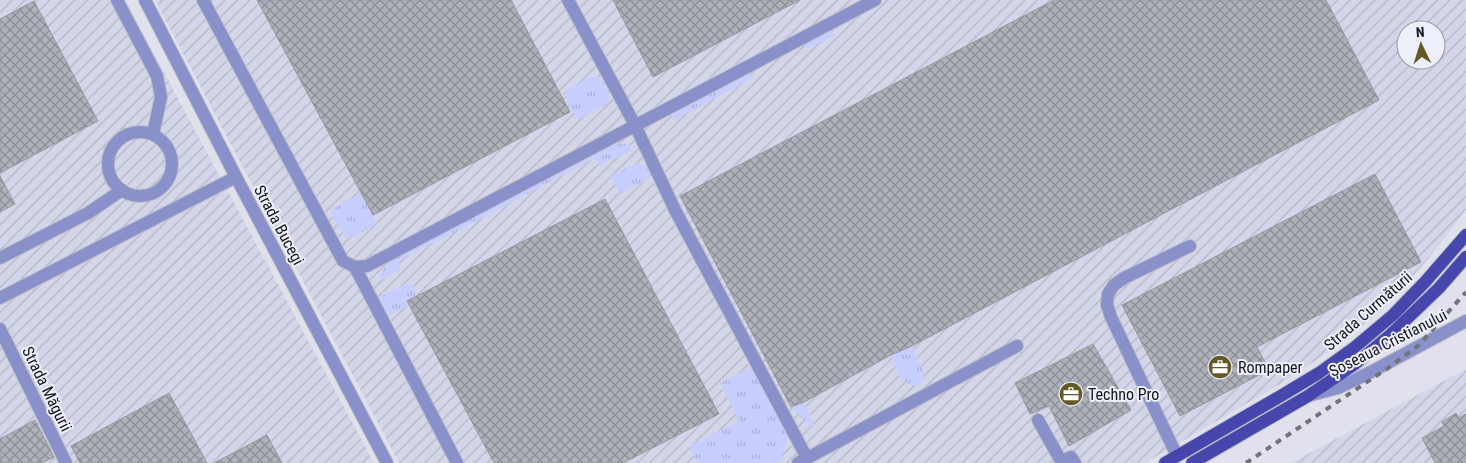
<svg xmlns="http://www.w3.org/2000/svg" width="1466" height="463" font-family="'Roboto Condensed',sans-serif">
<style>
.industrial{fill:url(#industrial-furrows);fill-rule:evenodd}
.grass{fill:url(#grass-tufts)}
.building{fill:url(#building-cross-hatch);stroke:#9899a3}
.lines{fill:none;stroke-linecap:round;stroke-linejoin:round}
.minor-casing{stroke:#bbbcc6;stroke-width:14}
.major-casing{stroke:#bbbcc6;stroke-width:14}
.minor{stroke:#8a90ca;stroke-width:12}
.major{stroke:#4746ad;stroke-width:12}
.rail{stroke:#72737a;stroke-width:4;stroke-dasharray:6 6;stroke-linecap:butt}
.labels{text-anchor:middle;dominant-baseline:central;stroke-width:4;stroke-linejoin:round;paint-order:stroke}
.street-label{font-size:16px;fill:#15161a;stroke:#edeffa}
.poi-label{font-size:16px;fill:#15161a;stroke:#edeffa;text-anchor:start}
</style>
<defs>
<pattern id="industrial-furrows" width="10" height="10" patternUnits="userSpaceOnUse" patternTransform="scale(1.25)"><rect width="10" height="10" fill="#d3d6e8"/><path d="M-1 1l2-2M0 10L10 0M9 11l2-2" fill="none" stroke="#b4b7c6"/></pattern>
<pattern id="grass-tufts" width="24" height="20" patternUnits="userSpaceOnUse" patternTransform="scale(1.25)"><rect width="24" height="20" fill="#c7cefd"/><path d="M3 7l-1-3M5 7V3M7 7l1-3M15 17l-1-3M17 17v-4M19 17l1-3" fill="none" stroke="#aab0d8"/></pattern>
<pattern id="building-cross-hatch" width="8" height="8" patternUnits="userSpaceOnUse" patternTransform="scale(1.25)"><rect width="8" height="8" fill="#aeb0ba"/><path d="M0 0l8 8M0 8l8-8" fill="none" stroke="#8c8e96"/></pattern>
</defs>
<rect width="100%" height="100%" fill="#e0e1ec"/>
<g class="industrial">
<path d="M 0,0 L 125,0 L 374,463 L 0,463 Z"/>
<path d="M 155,0 L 1466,0 L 1466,210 L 1429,258 L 1383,309 L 1330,351 L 1280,384 L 1145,463 L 399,463 ZM 1406,30 L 1436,30 L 1436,60 L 1406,60 Z"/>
<path d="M 1466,369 L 1466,463 L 1291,463 Z"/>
</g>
<g class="grass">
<path d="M 831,30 L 834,36 L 807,49 L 804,42 Z"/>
<path d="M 748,72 L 751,74 L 753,78 L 674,120 L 671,113 Z"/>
<path d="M 592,76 L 599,77 L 610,97 L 608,104 L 577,120 L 563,92 Z"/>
<path d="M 616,144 L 628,144 L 631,147 L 631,151 L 600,165 L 595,158 L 467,226 L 398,260 L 401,269 L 381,280 L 379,276 L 391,259 Z"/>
<path d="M 637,163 L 643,164 L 648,168 L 650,175 L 647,180 L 619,194 L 610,176 Z"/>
<path d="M 361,193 L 377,224 L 351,238 L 345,236 L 331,215 L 334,208 Z"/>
<path d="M 410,282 L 417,297 L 409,305 L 384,318 L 378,302 L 383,295 Z"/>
<path d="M 912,346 L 924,373 L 922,383 C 902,392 898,370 891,355 Z"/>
<path d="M 749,368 L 753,370 L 785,425 L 788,438 L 781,461 L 777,463 L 697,463 L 689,446 L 739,421 L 720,383 Z"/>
<path d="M 804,402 L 814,425 L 810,427 L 791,407 Z"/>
</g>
<g class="building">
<path d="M 257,0 L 511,0 L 570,112 L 373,215 Z"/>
<path d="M 613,0 L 800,0 L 653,77 Z"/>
<path d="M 1054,0 L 1326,0 L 1379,100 L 912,346 L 891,355 L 804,402 L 791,407 L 680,196 Z"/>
<path d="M 34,1 L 98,121 L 0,173 L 0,19 Z"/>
<path d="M 1375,174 L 1421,262 L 1257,347 L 1269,370 L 1180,416 L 1122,305 Z"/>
<path d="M 0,176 L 15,204 L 0,212 Z"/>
<path d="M 605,199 L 719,414 L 623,463 L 494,463 L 407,301 Z"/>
<path d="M 1093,344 L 1131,410 L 1069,446 L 1049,406 L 1030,414 L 1015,383 Z"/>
<path d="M 169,393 L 207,463 L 80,463 L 71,446 Z"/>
<path d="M 1456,413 L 1459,418 L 1466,414 L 1466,463 L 1435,463 L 1422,438 L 1444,426 L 1442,422 Z"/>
<path d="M 35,420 L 54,457 L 42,463 L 0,463 L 0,439 Z"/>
<path d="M 267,435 L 282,463 L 214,463 Z"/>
</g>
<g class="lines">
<g class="minor-casing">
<g id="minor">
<path d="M 117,0 L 157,76 L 161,97 L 153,134"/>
<path d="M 145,0 L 236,177 L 387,463"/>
<path d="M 203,0 L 343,261 L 355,267 L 367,266 L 875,0"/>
<path d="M 568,0 L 635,125 L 675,210 L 807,458"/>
<circle cx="140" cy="164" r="32"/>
<path d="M 0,258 L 88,213 L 122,190"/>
<path d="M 355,267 L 457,463"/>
<path d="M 0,298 L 236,177"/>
<path d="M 0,329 L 66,463"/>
<path d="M 1311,395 L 1338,388 L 1369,373 L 1466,321"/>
<path d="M 1038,420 L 1061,461 L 1071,457 L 1075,463"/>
<path d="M 1177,456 L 1111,317 L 1107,305 L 1108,294 L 1114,285 L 1124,278 L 1190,246"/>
<path d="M 798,463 L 1017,346"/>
</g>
</g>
<g class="major-casing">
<g id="major">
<path d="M 1165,463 L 1279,397 L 1319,373 L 1355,347 L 1393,315 L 1425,282 L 1466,235"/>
<path d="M 1192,463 L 1308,396 L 1355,364 L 1390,335 L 1439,288 L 1466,257"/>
</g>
</g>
<use href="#minor" class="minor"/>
<use href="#major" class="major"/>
<path class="rail" d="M 1246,463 L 1388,368 L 1419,345 L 1466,292"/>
</g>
<defs>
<g id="office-disc" transform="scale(1.25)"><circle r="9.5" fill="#635a26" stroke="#edeffa"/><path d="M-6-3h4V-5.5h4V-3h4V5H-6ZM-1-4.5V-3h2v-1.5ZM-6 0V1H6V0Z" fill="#fff"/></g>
</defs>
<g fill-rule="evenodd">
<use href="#office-disc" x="1220" y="367"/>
<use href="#office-disc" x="1071" y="394"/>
</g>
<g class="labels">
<g class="street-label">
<text transform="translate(279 225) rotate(62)">Strada Bucegi</text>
<text transform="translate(1368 311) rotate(-41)">Strada Curmăturii</text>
<text transform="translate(1388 343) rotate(-27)">Șoseaua Cristianului</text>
<text transform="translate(47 389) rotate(64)">Strada Măgurii</text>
</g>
<g class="poi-label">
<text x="1238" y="367">Rompaper</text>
<text x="1088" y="394">Techno Pro</text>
</g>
</g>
<g transform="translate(1421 45) rotate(356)"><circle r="24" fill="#edeffa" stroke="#9798a0"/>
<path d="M0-4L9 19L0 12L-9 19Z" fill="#635a26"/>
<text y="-8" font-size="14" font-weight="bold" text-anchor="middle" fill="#15161a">N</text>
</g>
</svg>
